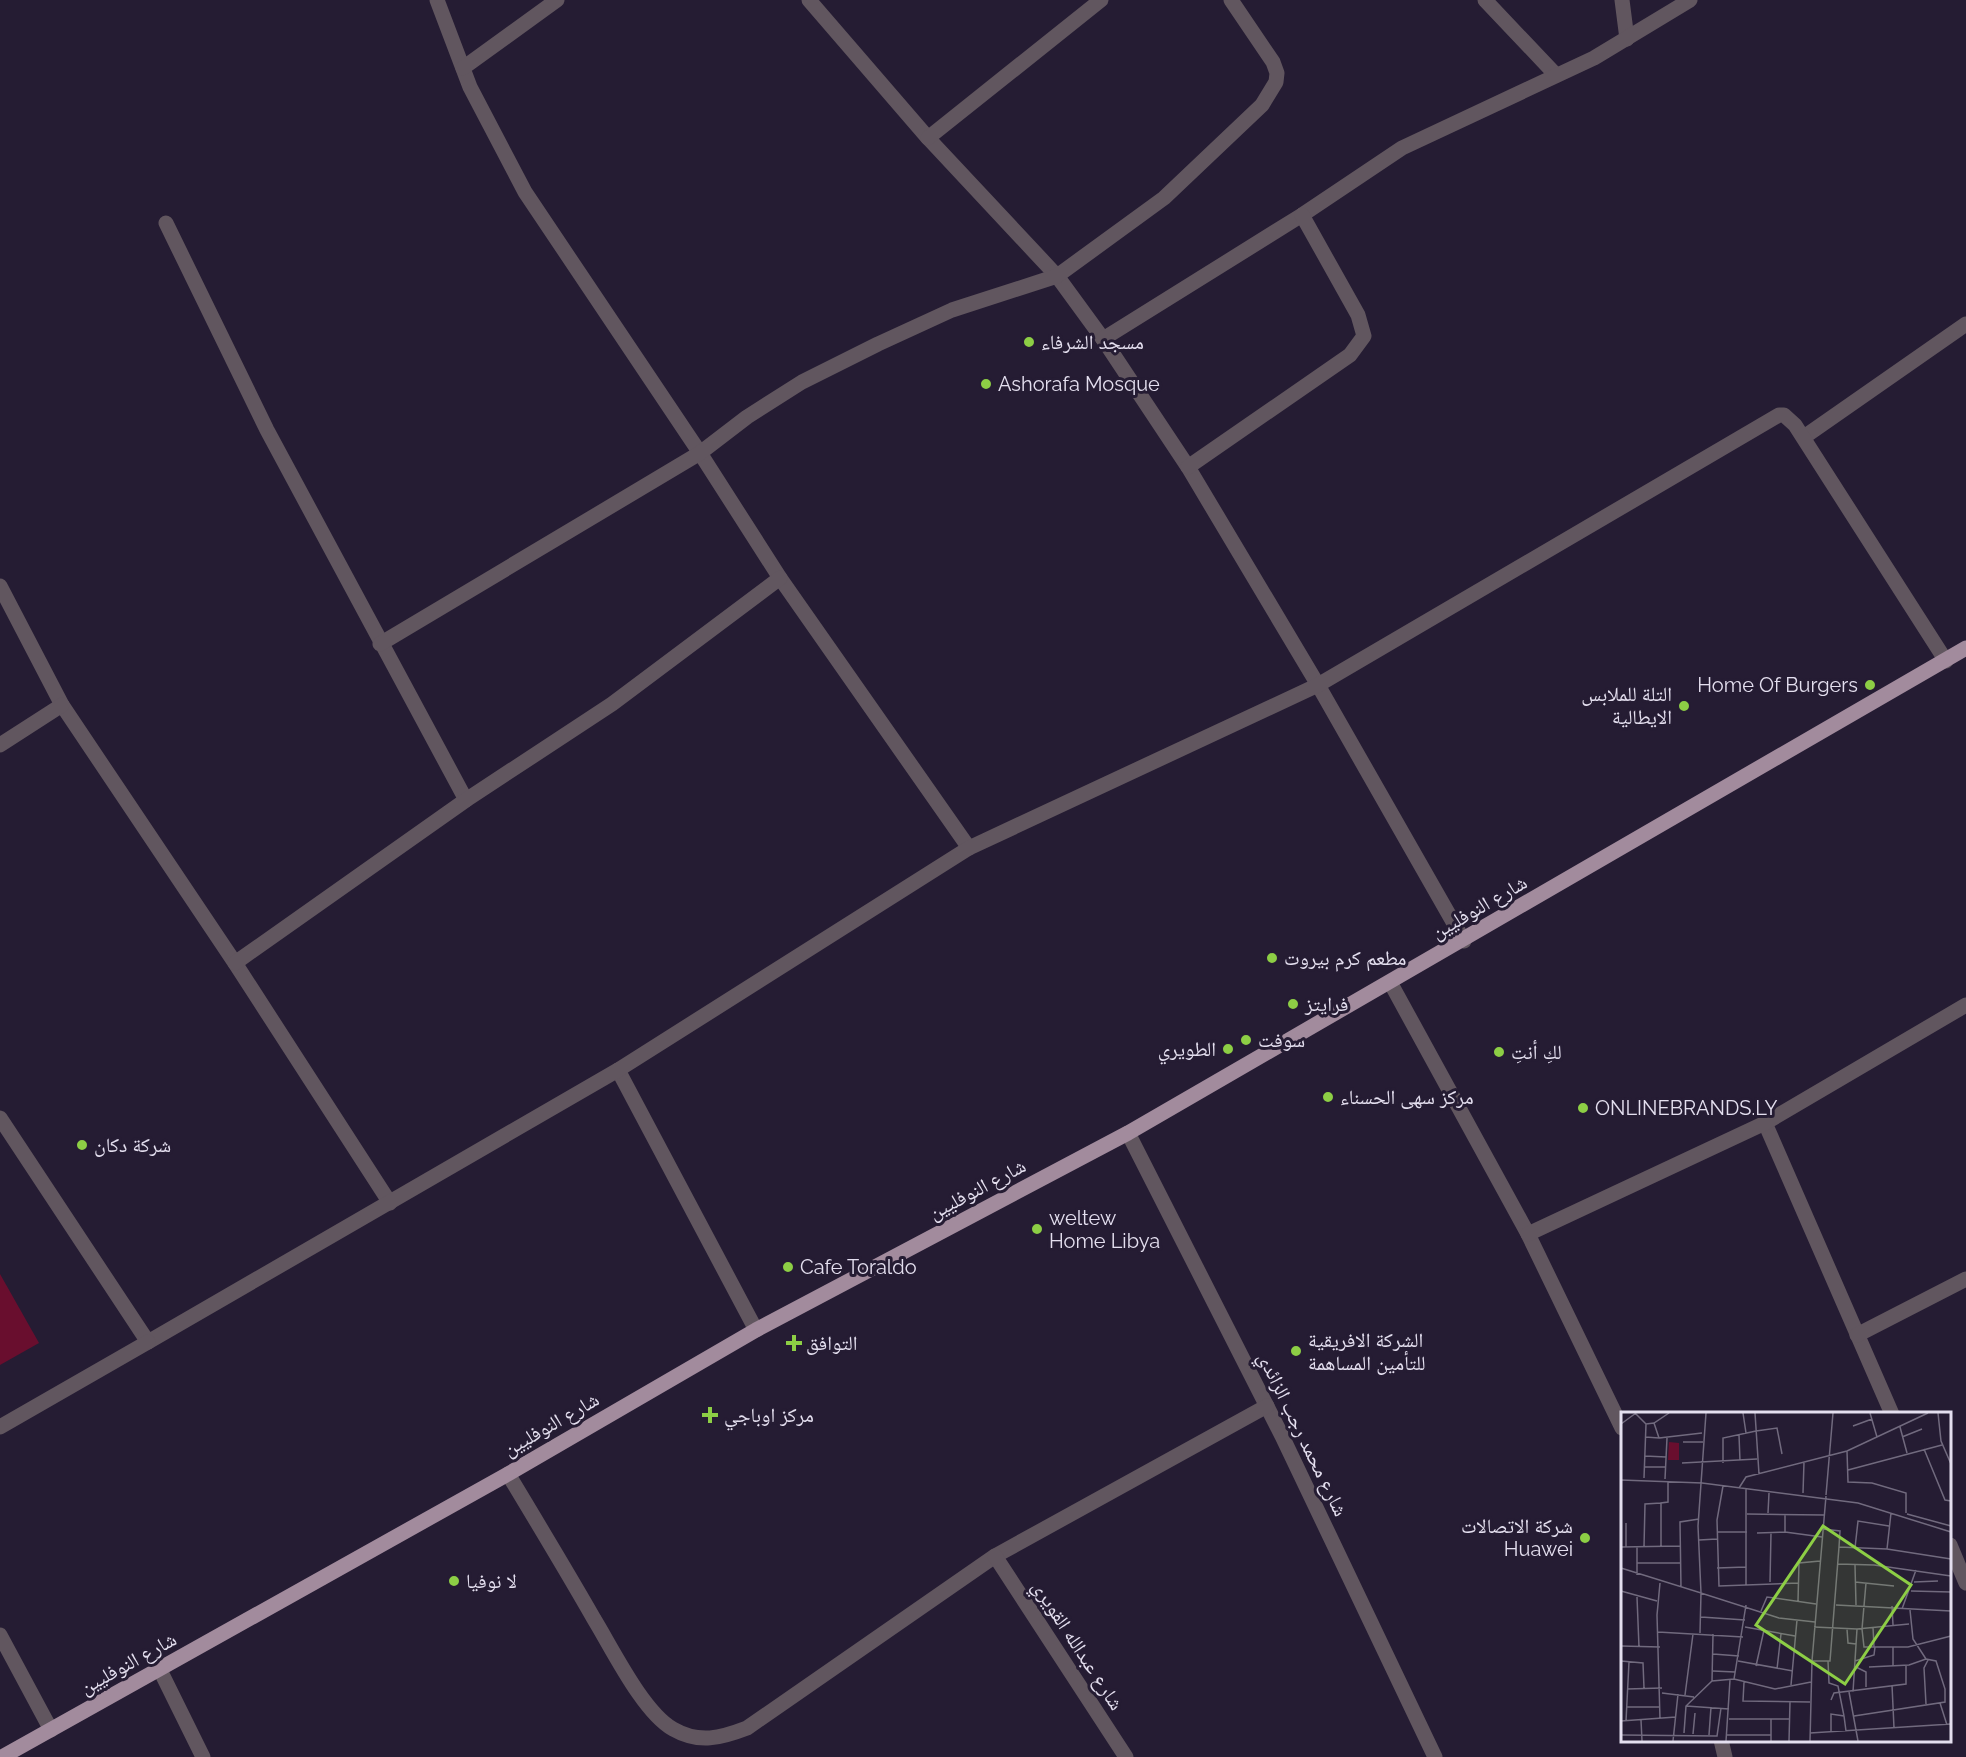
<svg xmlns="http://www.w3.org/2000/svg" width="1966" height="1757" font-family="Raleway,'Noto Naskh Arabic',sans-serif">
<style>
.green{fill:#690e2e}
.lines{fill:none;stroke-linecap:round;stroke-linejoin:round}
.minor{stroke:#61565f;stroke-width:15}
.primary{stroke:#a28b9d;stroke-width:15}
.poi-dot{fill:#8dce45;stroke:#251c33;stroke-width:2}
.labels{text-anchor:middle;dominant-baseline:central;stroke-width:6;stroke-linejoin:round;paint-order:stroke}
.poi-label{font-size:20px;fill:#e4dfef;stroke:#251c33;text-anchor:start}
.street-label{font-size:20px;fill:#e4dfef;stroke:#251c33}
.inset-road{fill:none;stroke:#716a7e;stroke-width:1.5}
.view{fill:#8dce45;fill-opacity:0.15;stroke:#8dce45;stroke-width:3}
.inset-edge{fill:none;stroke:#e4dfef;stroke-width:3}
</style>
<rect width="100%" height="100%" fill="#251c33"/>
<path class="green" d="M 0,1274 L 39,1343 L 0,1365 Z"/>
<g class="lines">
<g class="minor">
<path d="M 437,0 L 470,87 L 525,192 L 700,453 L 780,578 L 969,848"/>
<path d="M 809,0 L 928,138 L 1057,276 L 1103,339 L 1188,467 L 1318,685 L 1464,941"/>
<path d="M 1485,0 L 1556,75"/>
<path d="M 1622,0 L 1627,39"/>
<path d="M 463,68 L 557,0"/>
<path d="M 928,138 L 1101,0"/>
<path d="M 166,223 L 267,430 L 466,800"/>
<path d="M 1103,339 L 1302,215 L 1402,148 L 1594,58 L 1690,0"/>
<path d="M 1804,437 L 1966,324"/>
<path d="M 1188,467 L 1350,355 L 1364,336 L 1358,315 L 1302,215"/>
<path d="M 0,586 L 62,705 L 235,963 L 390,1203"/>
<path d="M 380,644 L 700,453 L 747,417 L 802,382 L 878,344 L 952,310 L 1057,276 L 1164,198 L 1262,105 L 1276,82 L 1277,73 L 1273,62 L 1231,0"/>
<path d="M 0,745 L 62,705"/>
<path d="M 235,963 L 466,800 L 612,704 L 780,578"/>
<path d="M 1390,982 L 1528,1234 L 1622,1428"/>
<path d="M 618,1070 L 756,1330"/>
<path d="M 0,1118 L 148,1342 L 618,1070 L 969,848 L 1318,685 L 1779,415 L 1784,415 L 1795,425 L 1946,661"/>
<path d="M 1765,1123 L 1892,1414"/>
<path d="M 1128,1133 L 1282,1436 L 1435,1757"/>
<path d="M 1528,1234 L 1765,1123 L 1966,1005"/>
<path d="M 1857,1335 L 1966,1279"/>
<path d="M 0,1427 L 148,1342"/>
<path d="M 508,1474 C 537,1522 566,1570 594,1619 C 613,1650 643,1712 673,1729 C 699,1744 721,1738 747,1728 L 995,1556 L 1267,1406"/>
<path d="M 1950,1545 L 1966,1583"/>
<path d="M 995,1556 L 1126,1757"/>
<path d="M 0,1635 L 51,1730"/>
<path d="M 160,1670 L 203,1757"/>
<path d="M 1721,1740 L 1725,1757"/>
</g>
<path class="primary" d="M 2,1757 L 508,1474 L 756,1330 L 1128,1133 L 1966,648"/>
</g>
<g class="poi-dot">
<circle cx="1029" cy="342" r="6"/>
<circle cx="986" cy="384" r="6"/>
<circle cx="1870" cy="685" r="6"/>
<circle cx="1684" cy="706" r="6"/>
<circle cx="1272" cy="958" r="6"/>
<circle cx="1293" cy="1004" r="6"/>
<circle cx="1246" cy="1040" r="6"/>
<circle cx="1228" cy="1049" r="6"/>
<circle cx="1499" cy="1052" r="6"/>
<circle cx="1328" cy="1097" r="6"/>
<circle cx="1583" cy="1108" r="6"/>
<circle cx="82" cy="1145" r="6"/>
<circle cx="1037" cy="1229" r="6"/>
<circle cx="788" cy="1267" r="6"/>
<path d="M791 1334h6v6h6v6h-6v6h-6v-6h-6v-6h6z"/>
<circle cx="1296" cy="1351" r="6"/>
<path d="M707 1406h6v6h6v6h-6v6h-6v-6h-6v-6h6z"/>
<circle cx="1585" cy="1538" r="6"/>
<circle cx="454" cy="1581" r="6"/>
</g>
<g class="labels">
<g class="poi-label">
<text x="1041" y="342">مسجد الشرفاء</text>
<text x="998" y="384">Ashorafa Mosque</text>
<text x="1858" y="685" text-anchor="end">Home Of Burgers</text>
<text x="1672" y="694" text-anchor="end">التلة للملابس<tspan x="1672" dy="23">الايطالية</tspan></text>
<text x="1284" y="958">مطعم كرم بيروت</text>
<text x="1305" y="1004">فرايتز</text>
<text x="1258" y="1040">سوفت</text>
<text x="1216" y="1049" text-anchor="end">الطويري</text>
<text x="1511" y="1052">لكِ أنتِ</text>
<text x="1340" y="1097">مركز سهى الحسناء</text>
<text x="1595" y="1108">ONLINEBRANDS.LY</text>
<text x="94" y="1145">شركة دكان</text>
<text x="1049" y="1218">weltew<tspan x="1049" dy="23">Home Libya</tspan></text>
<text x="800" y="1267">Cafe Toraldo</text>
<text x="1308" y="1340">الشركة الافريقية<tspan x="1308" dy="23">للتأمين المساهمة</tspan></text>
<text x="806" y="1343">التوافق</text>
<text x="724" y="1415">مركز اوباجي</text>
<text x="1573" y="1526" text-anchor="end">شركة الاتصالات<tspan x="1573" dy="23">Huawei</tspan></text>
<text x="466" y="1581">لا نوفيا</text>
</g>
<g class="street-label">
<text transform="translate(1479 907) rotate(-30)">شارع النوفليين</text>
<text transform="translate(977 1189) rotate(-28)">شارع النوفليين</text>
<text transform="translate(551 1424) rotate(-30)">شارع النوفليين</text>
<text transform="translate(1303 1434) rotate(64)">شارع محمد رجب الزائدي</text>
<text transform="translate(1078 1645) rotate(57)">شارع عبدالله القويري</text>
<text transform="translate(128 1663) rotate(-29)">شارع النوفليين</text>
</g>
</g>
<g transform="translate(1621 1412)">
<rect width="330" height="330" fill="#251c33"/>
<path d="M 48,30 L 58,31 L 58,48 L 47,48 Z" fill="#690e2e"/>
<path class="inset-road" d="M 14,1 L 25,12 L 33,11 L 48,1M 122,1 L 125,21M 134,1 L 138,62M 249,1 L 256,25M 317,1 L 320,29 L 330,52M 0,12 L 15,1M 232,14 L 251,7M 279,15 L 286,41M 118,23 L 119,49M 24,25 L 38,26 L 33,11M 281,25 L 301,17M 38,26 L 81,21M 62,30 L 82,30M 303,37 L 324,88 L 330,89M 226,39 L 227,70 L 251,71 L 285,81 L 285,101M 24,44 L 45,45M 61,51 L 136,47M 102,51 L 102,26 L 135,19 L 156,16 L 161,42M 23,55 L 44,55M 227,58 L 321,33M 23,66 L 25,12M 44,67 L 46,26M 0,68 L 81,71 L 237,91 L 330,120M 102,74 L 96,108 L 98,174 L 178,171M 118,76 L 125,65 L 226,39 L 307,1M 125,77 L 125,173M 182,81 L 183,50M 205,83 L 212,1M 147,101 L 148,81M 126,102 L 203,103M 286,102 L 330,114M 5,111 L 5,135M 202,117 L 219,119 L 218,135M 96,120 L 126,120M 164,120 L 201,125M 136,121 L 164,120 L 164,102M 78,128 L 96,127M 0,135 L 59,134M 16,135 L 16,163M 23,135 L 24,92 L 40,91M 40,135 L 40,91 L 47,90 L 47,70M 234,136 L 237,109 L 268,114M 266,137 L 270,101M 16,151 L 59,151M 217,152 L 253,153 L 330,164M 234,153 L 235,193M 0,156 L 80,181 L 77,114 L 85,1M 96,156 L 125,155M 149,170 L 150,121M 234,170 L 273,174M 293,170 L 317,169M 245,171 L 241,217 L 243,235 L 287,235 L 330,224M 60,176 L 59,110 L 78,107M 0,179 L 36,189M 290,179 L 330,180M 16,185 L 18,235M 177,189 L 178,151 L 199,149M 215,193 L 330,199M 271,194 L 272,213M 281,197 L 295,158M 140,199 L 146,185 L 195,192M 80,205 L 124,208M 124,215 L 174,224M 193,215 L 236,217 L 288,212M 252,215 L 253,235M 226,217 L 227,231 L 235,232M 37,220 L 122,225M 79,221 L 80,181 L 158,206 L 194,210M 0,234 L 39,235M 272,235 L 272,254M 92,242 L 118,244M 0,249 L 22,251 L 23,276M 117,249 L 172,259M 191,249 L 209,249 L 218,135 L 266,137 L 330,147M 207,249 L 208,271 L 217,274 L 223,304M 234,249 L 253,243 L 254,235M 135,254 L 143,218M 233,254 L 245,260 L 245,275M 248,255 L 288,253 L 305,247M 156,257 L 160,222M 92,259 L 114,260M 113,267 L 125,193M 91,269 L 92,222M 123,270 L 122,289 L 189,290M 170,273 L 176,208M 271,273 L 273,316M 6,277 L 41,276M 228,280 L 237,329M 232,280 L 236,217M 41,281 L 73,285M 64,283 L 72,222M 210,288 L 213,281 L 285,272 L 285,253M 319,291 L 326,313M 305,292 L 303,256 L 307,248M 65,294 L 108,297M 5,295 L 39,295M 233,304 L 324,290 L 324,277 L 315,249 L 305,247 L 292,227 L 289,198M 39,307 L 36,203 L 39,171M 108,307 L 169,307M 20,308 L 21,329M 0,309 L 55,305M 5,309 L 8,250M 210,320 L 210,302 L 223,304 L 225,319M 63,321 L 65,294 L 91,269 L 113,267 L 154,277 L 190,270M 189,321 L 330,312M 72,322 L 74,301M 0,323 L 96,324 L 100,296M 88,323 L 90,295M 106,323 L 150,323M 52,329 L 57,282M 105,329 L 109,268M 150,329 L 150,307M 168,329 L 169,290M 189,329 L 191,249 L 205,84"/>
<path class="view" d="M 202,114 L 290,173 L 224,272 L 135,213 Z"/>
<rect width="330" height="330" class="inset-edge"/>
</g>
</svg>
